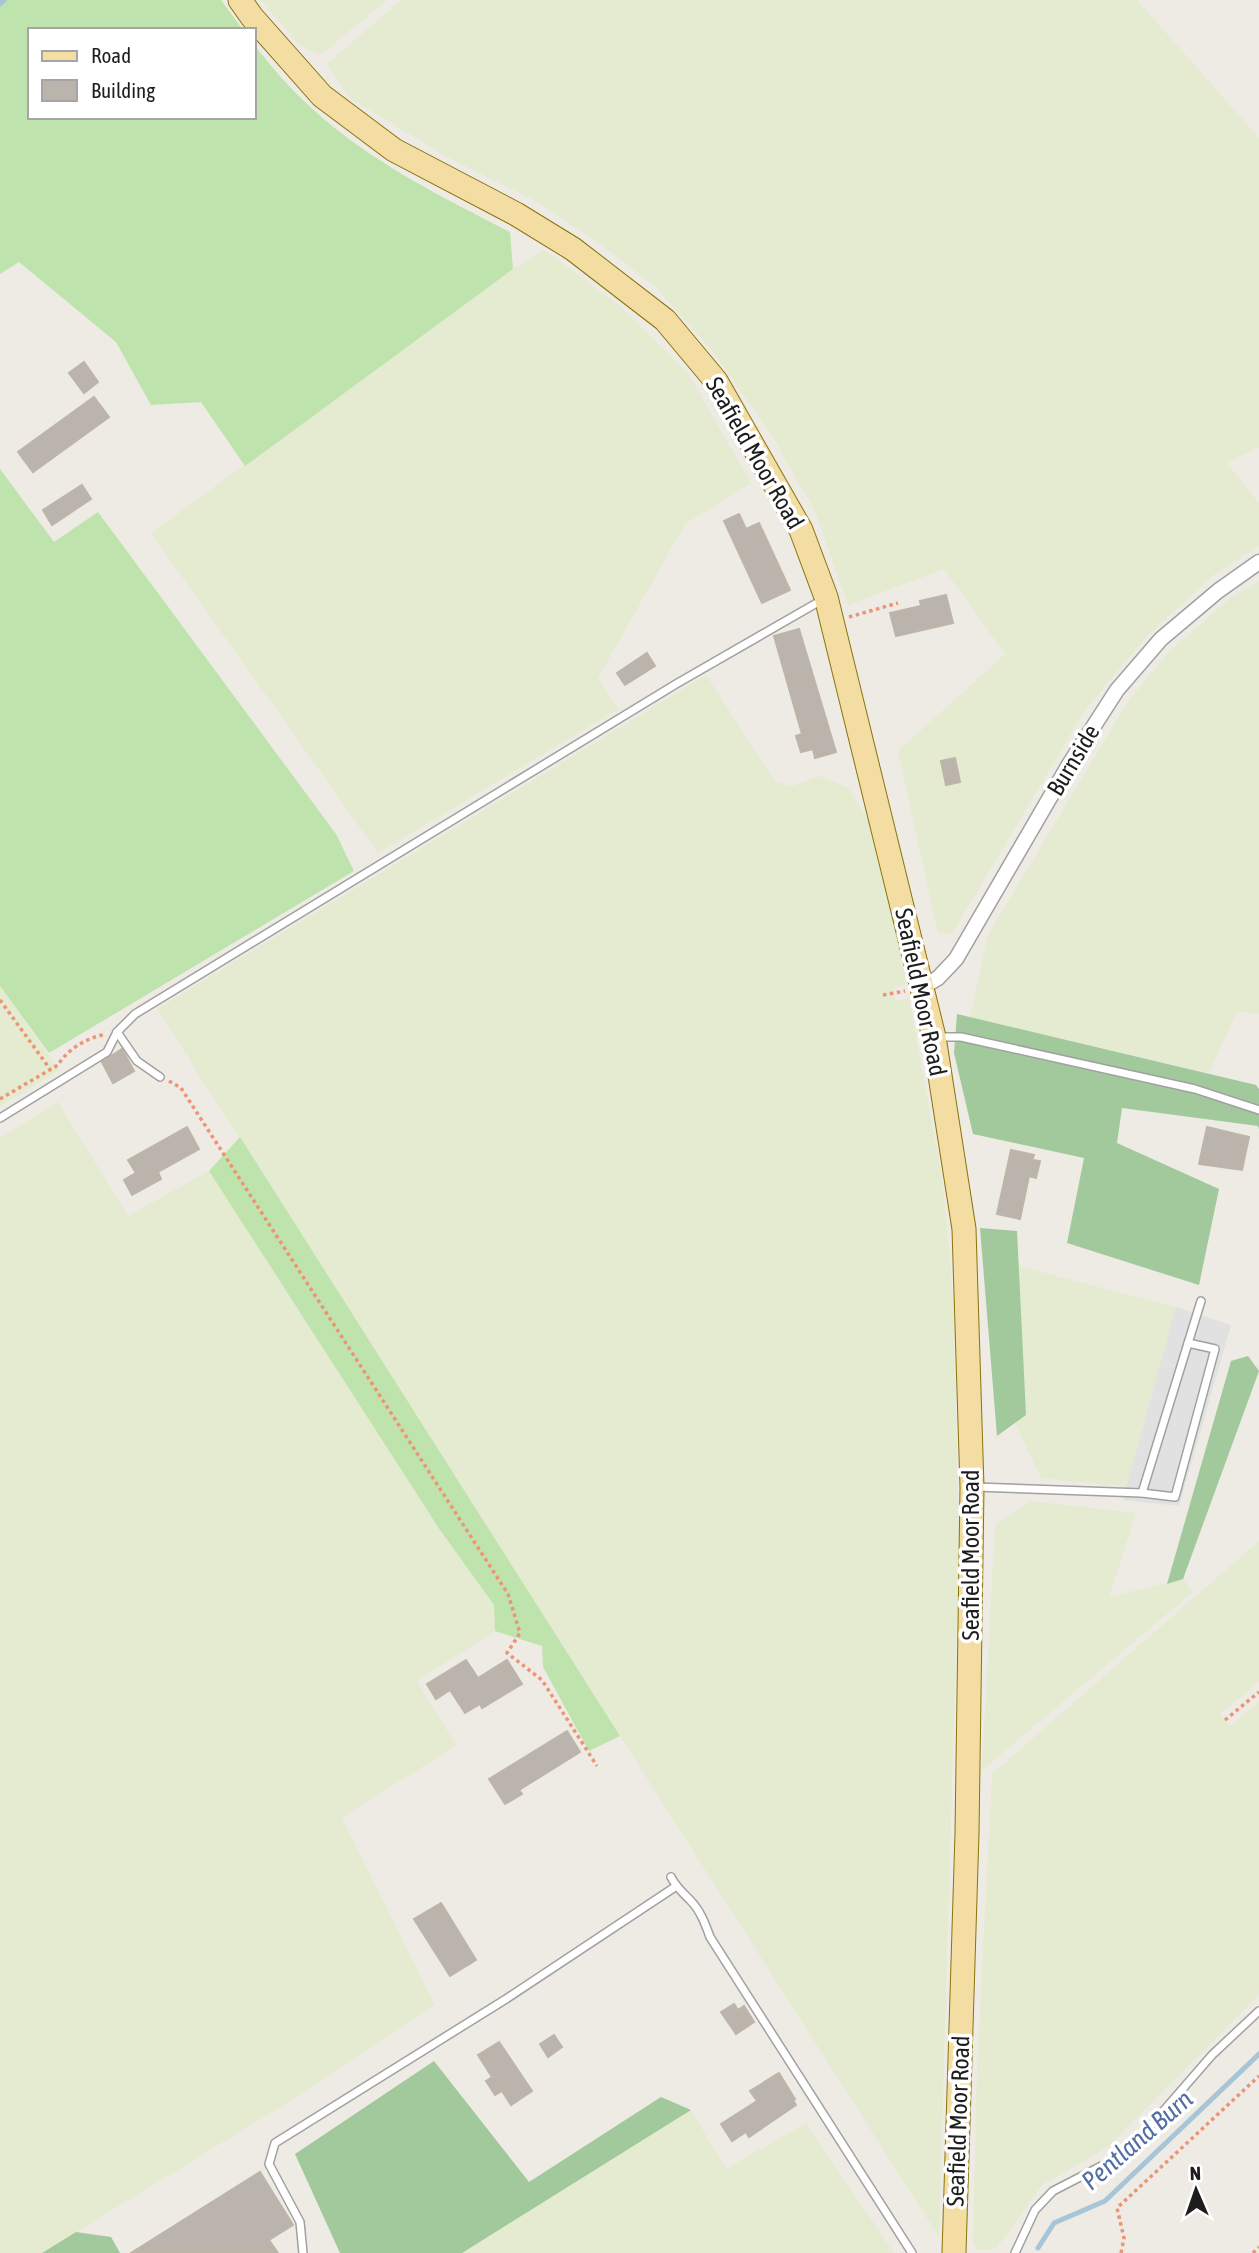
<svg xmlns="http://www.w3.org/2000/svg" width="1259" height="2253" font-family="'Asap Condensed',sans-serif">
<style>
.farmland{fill:#e4ebd0}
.grass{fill:#bfe3ad}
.forest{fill:#a2c99c}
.parking{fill:#e1e1e1}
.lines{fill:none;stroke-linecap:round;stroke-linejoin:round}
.stream{stroke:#a7c5d7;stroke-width:5}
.building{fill:#bab4ad;stroke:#bdb5a7;stroke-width:2}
.service-casing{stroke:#a1a1a1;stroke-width:10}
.minor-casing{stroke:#a1a1a1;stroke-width:17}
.primary-casing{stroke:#89740d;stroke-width:25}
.path{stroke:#ed9475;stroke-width:3.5;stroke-dasharray:3.5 3.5;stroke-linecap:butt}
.service{stroke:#fff;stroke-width:7}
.minor{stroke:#fff;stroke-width:14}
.primary{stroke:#f3dda2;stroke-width:23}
.labels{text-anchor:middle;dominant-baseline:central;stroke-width:7;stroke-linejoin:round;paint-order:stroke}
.street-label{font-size:24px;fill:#1d1d1d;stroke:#fff}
.water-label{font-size:26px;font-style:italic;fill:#526ea4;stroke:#fff}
</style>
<rect width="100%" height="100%" fill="#edebe4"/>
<g class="farmland">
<path d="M 261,0 L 387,0 L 320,55 L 299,45 Z"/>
<path d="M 401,0 L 1137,0 L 1259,138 L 1259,447 L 1227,463 L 1259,503 L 1259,546 L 1215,574 L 1149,634 L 1087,707 L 952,933 L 938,933 L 898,751 L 1005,654 L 944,569 L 848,605 L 814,509 L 772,436 L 714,353 L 656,288 L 615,255 L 534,200 L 449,158 L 348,97 L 327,64 Z"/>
<path d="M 545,250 L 622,308 L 689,375 L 751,483 L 685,524 L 598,678 L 618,709 L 378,853 L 151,533 L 513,269 Z"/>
<path d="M 1259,581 L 1259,1014 L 1237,1011 L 1209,1073 L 970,1017 L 988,935 L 1129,700 L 1168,653 L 1230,598 Z"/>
<path d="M 706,675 L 776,782 L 792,786 L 821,776 L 848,788 L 872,826 L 907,984 L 893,988 L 894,994 L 896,1001 L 909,998 L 942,1178 L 950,1255 L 954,1326 L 959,1542 L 939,2237 L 157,1009 Z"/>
<path d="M 0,986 L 59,1070 L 0,1106 Z"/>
<path d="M 58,1102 L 128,1216 L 209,1171 L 440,1530 L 494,1605 L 495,1631 L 417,1681 L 456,1745 L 342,1818 L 435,2005 L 277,2109 L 42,2253 L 0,2253 L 0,1138 Z"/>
<path d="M 1014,1265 L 1176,1307 L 1127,1487 L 1041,1478 L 1015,1423 Z"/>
<path d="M 1031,1501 L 1136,1513 L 1109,1597 L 1183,1579 L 1193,1592 L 982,1770 L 995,1525 Z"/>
<path d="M 1259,1541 L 1259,1682 L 1220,1714 L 1230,1726 L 1259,1702 L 1259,1995 L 1108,2147 L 1042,2185 L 996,2249 L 977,2249 L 973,2243 L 977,2072 L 992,1774 Z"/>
<path d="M 691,2110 L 726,2169 L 806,2123 L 894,2253 L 462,2253 Z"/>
</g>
<g class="grass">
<path d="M 0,0 L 221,0 L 243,30 L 30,30 L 30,117 L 254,117 L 254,44 C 323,138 409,180 510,232 L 513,269 L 245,466 L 201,402 L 151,405 L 116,342 L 19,262 L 0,274 Z"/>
<path d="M 0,469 L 54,542 L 98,512 L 336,834 L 354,871 L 49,1053 L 0,986 Z"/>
<path d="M 240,1137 L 620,1736 L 589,1751 L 543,1667 L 542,1646 L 495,1631 L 494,1605 L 440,1530 L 209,1171 Z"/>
</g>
<g class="forest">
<path d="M 957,1014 L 1256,1085 L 1259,1089 L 1259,1129 L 1258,1126 L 1122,1108 L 1117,1143 L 1219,1189 L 1199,1285 L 1067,1243 L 1084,1158 L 973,1134 L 954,1053 Z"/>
<path d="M 980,1228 L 1017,1231 L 1026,1415 L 997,1436 Z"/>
<path d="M 1248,1356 L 1259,1371 L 1183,1579 L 1167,1584 L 1231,1361 Z"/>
<path d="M 434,2061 L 529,2182 L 661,2097 L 691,2110 L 462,2253 L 340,2253 L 295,2154 Z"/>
<path d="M 76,2232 L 111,2237 L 120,2253 L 42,2253 Z"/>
</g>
<path class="parking" d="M 1176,1307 L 1231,1325 L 1179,1506 L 1123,1500 Z"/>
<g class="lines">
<g class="stream">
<path d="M 0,4 L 4,0"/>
<path d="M 1038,2248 L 1054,2223 L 1105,2201 L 1259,2054"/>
</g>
</g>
<g class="building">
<path d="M 84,362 L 98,382 L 84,393 L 69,373 Z"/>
<path d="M 94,397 L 109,417 L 33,472 L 18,452 Z"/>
<path d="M 82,485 L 91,499 L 52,525 L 43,510 Z"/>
<path d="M 739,514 L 746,529 L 759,523 L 790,590 L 762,603 L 724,521 Z"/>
<path d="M 946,595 L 953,623 L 896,636 L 890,613 L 921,606 L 920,601 Z"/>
<path d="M 799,629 L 836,752 L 815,758 L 813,749 L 801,752 L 796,736 L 802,734 L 774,636 Z"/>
<path d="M 647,653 L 655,666 L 625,685 L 617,673 Z"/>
<path d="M 955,758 L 960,782 L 946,785 L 941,761 Z"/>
<path d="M 122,1049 L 134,1071 L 113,1083 L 102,1062 Z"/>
<path d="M 187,1127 L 199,1149 L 158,1172 L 161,1179 L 132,1195 L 124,1180 L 136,1173 L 128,1160 Z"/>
<path d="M 1207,1127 L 1249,1137 L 1242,1170 L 1199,1164 Z"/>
<path d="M 1011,1150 L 1034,1155 L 1032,1160 L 1040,1161 L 1036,1178 L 1029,1176 L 1020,1219 L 997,1214 Z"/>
<path d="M 466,1660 L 478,1678 L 507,1660 L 522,1684 L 482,1708 L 480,1704 L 465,1713 L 450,1690 L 436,1699 L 427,1684 Z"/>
<path d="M 567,1731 L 580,1752 L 519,1790 L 522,1794 L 505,1804 L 489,1779 Z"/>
<path d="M 441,1903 L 476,1960 L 450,1976 L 414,1919 Z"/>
<path d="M 734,2004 L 738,2010 L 744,2006 L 754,2022 L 736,2034 L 721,2012 Z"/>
<path d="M 554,2035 L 562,2047 L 548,2057 L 540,2044 Z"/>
<path d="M 499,2042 L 532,2091 L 511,2105 L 502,2091 L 495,2095 L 486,2081 L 492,2077 L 478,2055 Z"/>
<path d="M 779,2073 L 795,2099 L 793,2100 L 796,2105 L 749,2137 L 746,2132 L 732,2141 L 721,2124 L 757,2101 L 750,2091 Z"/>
<path d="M 260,2172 L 293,2225 L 269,2240 L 278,2253 L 131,2253 Z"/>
</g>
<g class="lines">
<g class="service-casing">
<g id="service">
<path d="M 117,1032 L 137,1061 L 160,1077"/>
<path d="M 938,1037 L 961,1037 L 1195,1089 L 1259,1110"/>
<path d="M 0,1118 L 107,1052 L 117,1032 L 135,1014 L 676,684 L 822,600"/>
<path d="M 976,1487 L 1142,1493 L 1201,1301"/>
<path d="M 1142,1493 L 1175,1497 L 1215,1349 L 1188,1343"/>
<path d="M 671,1877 C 676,1887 682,1892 690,1900 C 700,1910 705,1923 710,1937 L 912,2253"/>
<path d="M 303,2253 L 300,2222 L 269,2164 L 275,2143 L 506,1999 L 675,1887"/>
<path d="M 1015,2253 L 1035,2210 L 1053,2191 L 1115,2159 L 1146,2131 L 1212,2055 L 1259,2011"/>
</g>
</g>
<g class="minor-casing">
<path id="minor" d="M 923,987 L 938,978 L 956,959 L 1070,763 L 1117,690 L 1161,639 L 1218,591 L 1259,562"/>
</g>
<g class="primary-casing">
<path id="primary" d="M 240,0 L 252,17 L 322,96 L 394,150 L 516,214 L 573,249 L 665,320 L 716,381 L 801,530 L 826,597 L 934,1037 L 964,1229 L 972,1487 L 967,1833 L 954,2253"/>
</g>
<g class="path">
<path d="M 849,617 L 898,603"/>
<path d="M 883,995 L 905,991"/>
<path d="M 0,1000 L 50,1069"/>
<path d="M 169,1081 L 181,1088 L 508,1594 L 520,1633 L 507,1653 L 542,1680 L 597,1766"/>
<path d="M 0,1099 L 58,1065 C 67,1050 86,1038 103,1035"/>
<path d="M 1225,1720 L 1259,1692"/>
<path d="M 1121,2253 L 1124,2238 L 1117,2208 L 1259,2076"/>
<path d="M 1253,2253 L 1259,2247"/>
</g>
<use href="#service" class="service"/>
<use href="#minor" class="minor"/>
<use href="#primary" class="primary"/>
</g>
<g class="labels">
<g class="street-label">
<text transform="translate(755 453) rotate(60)">Seafield Moor Road</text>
<text transform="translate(1073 760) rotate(-59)">Burnside</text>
<text transform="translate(921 992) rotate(78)">Seafield Moor Road</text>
<text transform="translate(970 1555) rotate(-90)">Seafield Moor Road</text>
<text transform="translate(958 2121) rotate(-88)">Seafield Moor Road</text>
</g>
<g class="water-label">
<text transform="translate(1137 2140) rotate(-41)">Pentland Burn</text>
</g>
</g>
<rect x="28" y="28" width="228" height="91" fill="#ffffff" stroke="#a5a5a5" stroke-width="2"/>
<rect x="42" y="51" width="35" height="10" fill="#f3dda2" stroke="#a5a5a5" stroke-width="2"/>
<text x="91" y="63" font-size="21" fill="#1d1d1d">Road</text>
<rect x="42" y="80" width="35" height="21" fill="#bab4ad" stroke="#a5a5a5" stroke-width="2"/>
<text x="91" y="98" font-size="21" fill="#1d1d1d">Building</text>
<g transform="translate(1196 2190) rotate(358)" stroke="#ffffff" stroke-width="5" paint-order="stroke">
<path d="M0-5L12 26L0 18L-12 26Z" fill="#1d1d1d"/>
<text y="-10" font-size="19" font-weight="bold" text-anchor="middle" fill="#1d1d1d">N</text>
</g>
</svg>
